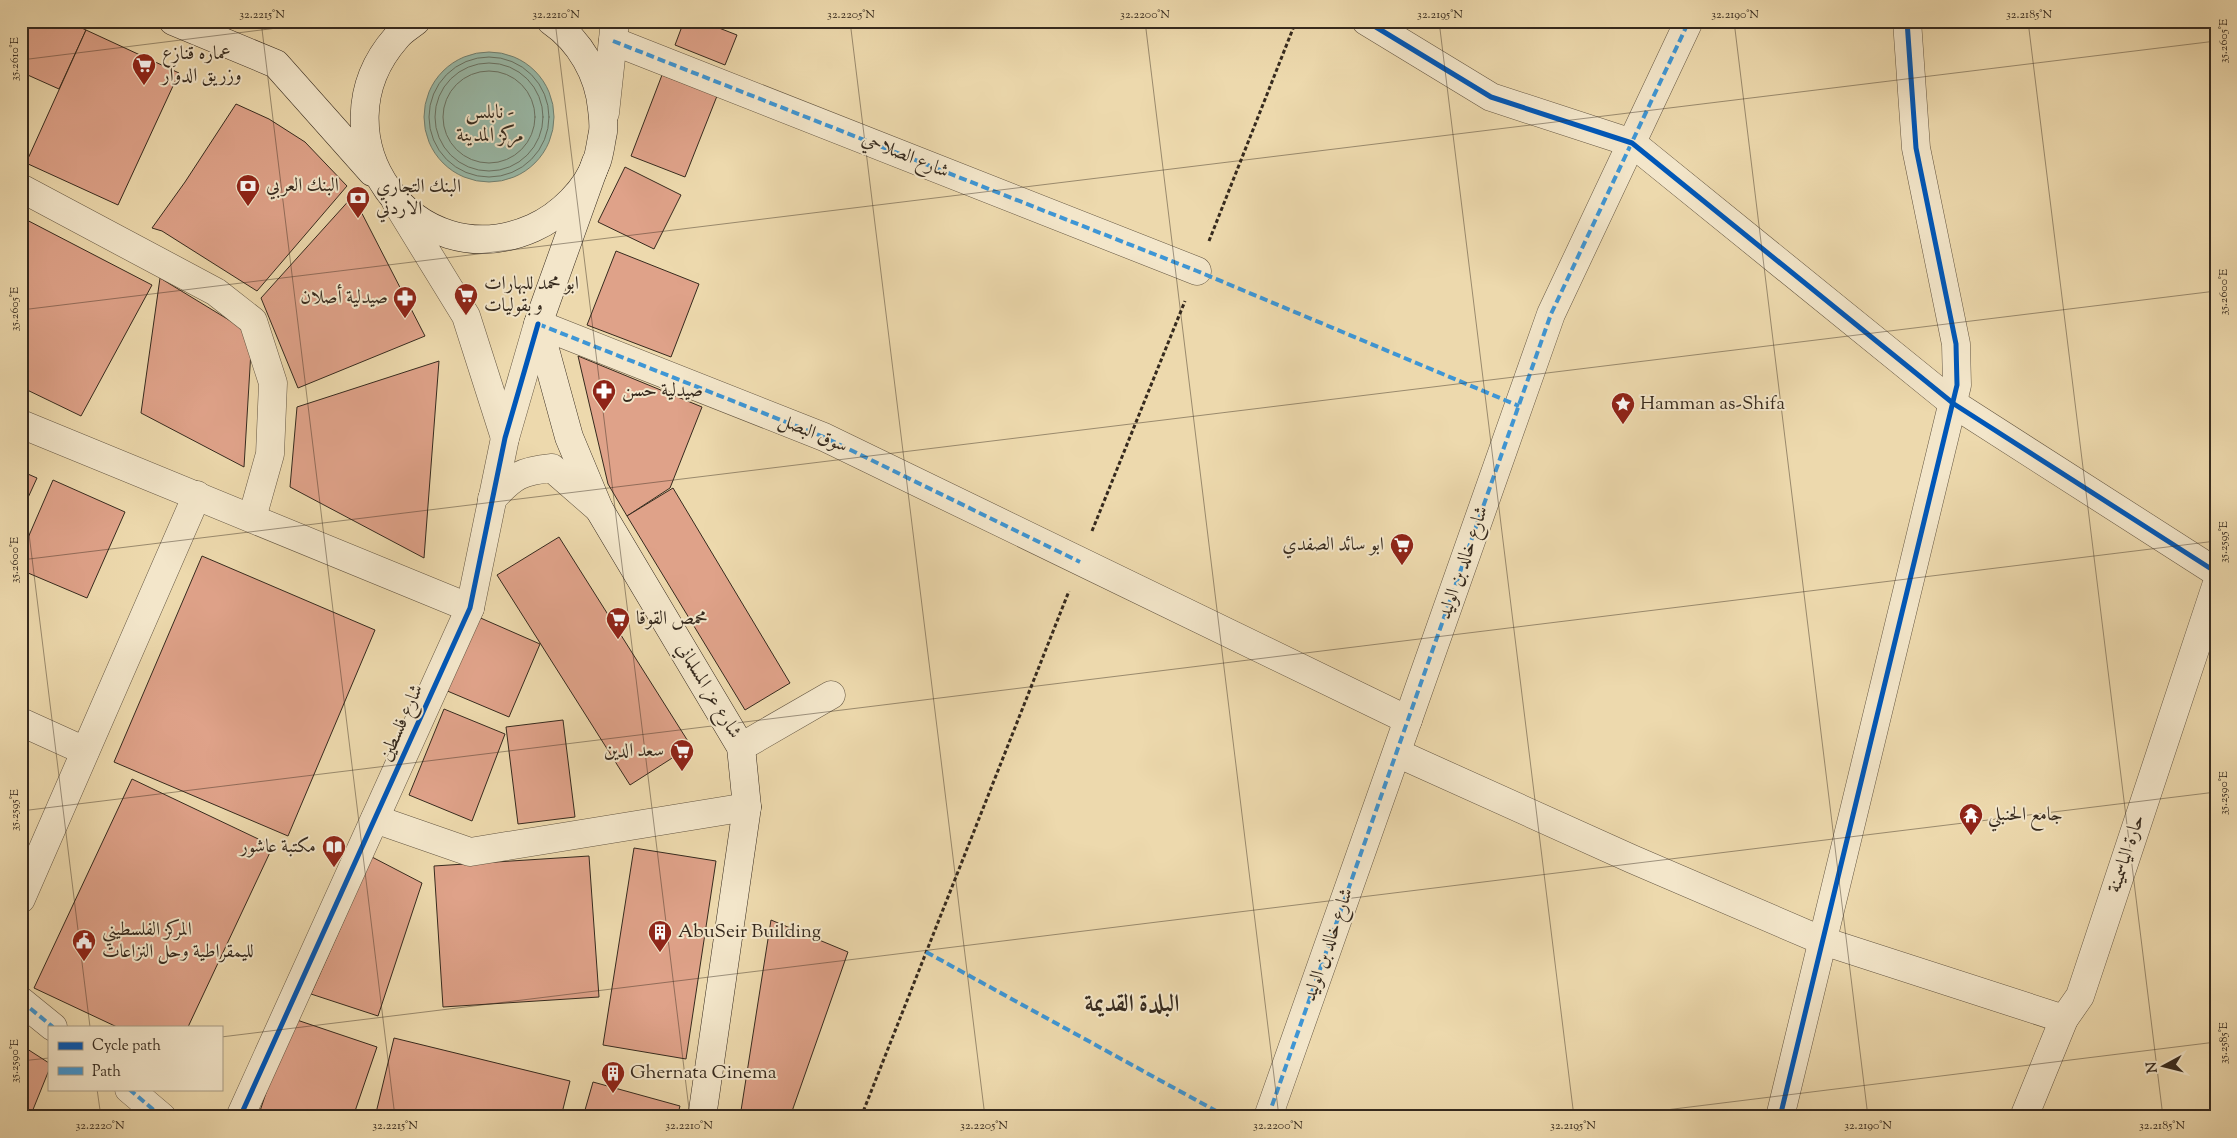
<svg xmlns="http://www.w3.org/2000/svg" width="2237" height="1138" font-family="'Sorts Mill Goudy',Amiri,serif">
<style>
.water{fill:#99baa9;stroke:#718071}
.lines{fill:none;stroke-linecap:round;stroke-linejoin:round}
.shore{stroke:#687264;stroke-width:1}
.building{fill:#dfa289;stroke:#362a1e}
.street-casing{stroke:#645642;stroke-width:29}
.secondary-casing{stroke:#362a1e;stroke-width:29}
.path{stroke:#362a1e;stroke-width:3;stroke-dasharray:4 2.5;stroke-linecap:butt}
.street{stroke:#f3e6ca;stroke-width:28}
.secondary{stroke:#f3e6ca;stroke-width:28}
.quiet{stroke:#3e96d5;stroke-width:4;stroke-dasharray:8 4;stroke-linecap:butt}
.cycleway-casing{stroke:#f3e6ca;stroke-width:8}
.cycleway{stroke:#0057b8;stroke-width:5}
.ticks{fill:none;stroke:#362a1e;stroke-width:1;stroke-opacity:0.45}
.labels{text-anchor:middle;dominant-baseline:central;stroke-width:4;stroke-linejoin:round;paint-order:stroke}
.poi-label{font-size:19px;fill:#362a1e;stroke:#f3e6ca;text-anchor:start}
.street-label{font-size:19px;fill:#362a1e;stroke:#f3e6ca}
.neighbourhood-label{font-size:20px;fill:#362a1e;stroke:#f3e6ca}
.district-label{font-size:24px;font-weight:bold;fill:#362a1e;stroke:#f3e6ca}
.neatline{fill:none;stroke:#362a1e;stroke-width:2}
.ticks-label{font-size:12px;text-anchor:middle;fill:#362a1e}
</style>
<rect width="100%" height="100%" fill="#edd9ad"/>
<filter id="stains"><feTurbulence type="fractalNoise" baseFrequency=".004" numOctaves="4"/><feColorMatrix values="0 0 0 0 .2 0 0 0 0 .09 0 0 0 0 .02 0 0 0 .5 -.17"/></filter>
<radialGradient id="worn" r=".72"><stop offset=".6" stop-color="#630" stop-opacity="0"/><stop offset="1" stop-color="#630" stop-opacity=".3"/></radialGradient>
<circle class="water" cx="489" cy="117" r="65"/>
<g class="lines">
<g class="shore">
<circle cx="489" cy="117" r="60"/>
<circle cx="489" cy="117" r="54"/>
<circle cx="489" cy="117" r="46"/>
</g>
</g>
<g class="building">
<path d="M 21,21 L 67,21 L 86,30 L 59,89 L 21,72 Z"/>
<path d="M 684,21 L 701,21 L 737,35 L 725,65 L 675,45 Z"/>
<path d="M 86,30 L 179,73 L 118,205 L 26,163 Z"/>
<path d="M 662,75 L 717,96 L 685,177 L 631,156 Z"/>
<path d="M 236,104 L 269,119 L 305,142 L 347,186 L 257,291 L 162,231 L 152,228 L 185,182 Z"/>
<path d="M 625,167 L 681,195 L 654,249 L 598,222 Z"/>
<path d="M 353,196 L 425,336 L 298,388 L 261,298 Z"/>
<path d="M 21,217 L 152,285 L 81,416 L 21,387 Z"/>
<path d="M 616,251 L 699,284 L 671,357 L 587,325 Z"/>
<path d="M 160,278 L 252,334 L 244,467 L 141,413 Z"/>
<path d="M 578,356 L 702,407 L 670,488 L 627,516 L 608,484 Z"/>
<path d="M 439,361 L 424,558 L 290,487 L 297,407 Z"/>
<path d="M 21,471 L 37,478 L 21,513 Z"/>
<path d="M 53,480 L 125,512 L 87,598 L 21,570 L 21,554 Z"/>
<path d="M 673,488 L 790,683 L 745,710 L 627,516 Z"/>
<path d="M 559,537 L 691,746 L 630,785 L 497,575 Z"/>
<path d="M 202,556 L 375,630 L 288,836 L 114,762 Z"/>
<path d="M 476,616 L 540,644 L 509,717 L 445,690 Z"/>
<path d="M 444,709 L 505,734 L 472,821 L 409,795 Z"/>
<path d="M 563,720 L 575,817 L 518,824 L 506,727 Z"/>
<path d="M 132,779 L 273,846 L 188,1027 L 117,1027 L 34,988 Z"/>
<path d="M 634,848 L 716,861 L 686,1059 L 603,1045 Z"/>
<path d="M 589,856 L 599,997 L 443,1007 L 434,866 Z"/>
<path d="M 372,857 L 422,883 L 378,1016 L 311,994 Z"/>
<path d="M 771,920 L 848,952 L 790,1117 L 740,1117 Z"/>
<path d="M 291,1018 L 377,1047 L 353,1117 L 258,1117 Z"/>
<path d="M 394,1038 L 570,1081 L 561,1117 L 375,1117 Z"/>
<path d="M 21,1045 L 49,1063 L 49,1070 L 30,1117 L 21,1117 Z"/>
<path d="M 593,1082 L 680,1106 L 677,1117 L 583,1117 Z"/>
</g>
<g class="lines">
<g class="street-casing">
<g id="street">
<path d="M 1366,21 L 1491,97 L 1632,143 L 1954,404 L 2216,572"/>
<path d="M 613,41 L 1197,271"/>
<path d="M 605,113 L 615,21"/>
<path d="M 21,188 L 216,292 L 253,321 L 273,383 L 270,454 L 252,518"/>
<path d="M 396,202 L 466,316 L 505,438"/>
<path d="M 21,424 L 470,608"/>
<path d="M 492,499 C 513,476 521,471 552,468 L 599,509"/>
<path d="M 21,722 L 85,751"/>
<path d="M 741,747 L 831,695"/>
<path d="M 1397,753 L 1632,859 L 1823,941 L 2064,1019"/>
<path d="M 375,819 L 470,852 L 747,807"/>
<path d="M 21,899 L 197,495"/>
<path d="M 21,1001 L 53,1027"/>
<path d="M 129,1089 L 162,1117"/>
<path d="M 240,1117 L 470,608 L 505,438 L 538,324 L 824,437 L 1408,720"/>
<path d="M 1268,1117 L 1551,314 L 1689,21"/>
<path d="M 1780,1117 L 1957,385 L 1956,344 L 1916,148 L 1907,21"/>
<path d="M 2024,1117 L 2064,1019 L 2080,996 L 2216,586"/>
</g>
</g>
<g class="secondary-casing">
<g id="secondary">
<path d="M 173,21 L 276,64 L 372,172"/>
<path d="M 416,21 C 410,26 401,31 396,38 C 311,135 413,281 533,228 C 560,216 587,190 597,161 C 600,152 601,141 603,132 C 604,124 603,117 602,109 C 599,74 580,41 551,21"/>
<path d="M 596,162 L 538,324 L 569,437 L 599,509 L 741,747 L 747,807 L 702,1117"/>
</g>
</g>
<g class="path">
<path d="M 1209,241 L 1296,21"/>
<path d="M 1092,531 L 1185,301"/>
<path d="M 861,1117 L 1069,591"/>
</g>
<use href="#street" class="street"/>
<use href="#secondary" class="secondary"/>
<g class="quiet">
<path d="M 613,41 L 1197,271 L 1519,406"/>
<path d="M 538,324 L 824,437 L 1080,562"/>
<path d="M 926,952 L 1227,1117"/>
<path d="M 21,1001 L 53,1027"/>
<path d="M 129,1089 L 162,1117"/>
<path d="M 1268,1117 L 1551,314 L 1689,21"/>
</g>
<g class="cycleway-casing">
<g id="cycleway">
<path d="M 1366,21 L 1491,97 L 1632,143 L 1954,404 L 2216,572"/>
<path d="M 240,1117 L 470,608 L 505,438 L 538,324"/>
<path d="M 1780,1117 L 1957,385 L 1956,344 L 1916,148 L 1907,21"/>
</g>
</g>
<use href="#cycleway" class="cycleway"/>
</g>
<path class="ticks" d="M 261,21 L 395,1117M 555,21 L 690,1117M 850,21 L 985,1117M 1145,21 L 1279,1117M 1439,21 L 1574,1117M 1734,21 L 1868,1117M 2028,21 L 2163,1117M 21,60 L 333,21M 21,310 L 2216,41M 21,469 L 90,1027M 21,560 L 2216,291M 21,811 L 2216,541M 221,1037 L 2216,792M 21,1061 L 49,1058M 97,1089 L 101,1117M 1609,1117 L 2216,1042"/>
<defs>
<g id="supermarket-pin" transform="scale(1.25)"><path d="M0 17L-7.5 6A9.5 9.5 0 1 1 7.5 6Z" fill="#8f2418" stroke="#f3e6ca"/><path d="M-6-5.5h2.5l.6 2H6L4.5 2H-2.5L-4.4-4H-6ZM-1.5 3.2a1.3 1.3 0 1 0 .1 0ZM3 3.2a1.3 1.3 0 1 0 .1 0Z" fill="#fff"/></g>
<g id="bank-pin" transform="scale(1.25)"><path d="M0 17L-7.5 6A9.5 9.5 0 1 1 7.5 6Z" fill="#8f2418" stroke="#f3e6ca"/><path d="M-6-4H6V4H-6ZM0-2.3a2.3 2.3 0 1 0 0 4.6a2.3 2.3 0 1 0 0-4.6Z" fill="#fff"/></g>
<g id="pharmacy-pin" transform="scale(1.25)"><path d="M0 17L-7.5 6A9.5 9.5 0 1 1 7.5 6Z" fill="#8f2418" stroke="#f3e6ca"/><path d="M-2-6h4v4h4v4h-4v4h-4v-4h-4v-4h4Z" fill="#fff"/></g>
<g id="sight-pin" transform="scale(1.25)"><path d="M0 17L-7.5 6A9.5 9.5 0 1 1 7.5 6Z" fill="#8f2418" stroke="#f3e6ca"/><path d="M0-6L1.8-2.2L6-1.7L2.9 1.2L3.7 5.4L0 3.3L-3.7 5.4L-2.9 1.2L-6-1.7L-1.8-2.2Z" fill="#fff"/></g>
<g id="temple-pin" transform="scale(1.25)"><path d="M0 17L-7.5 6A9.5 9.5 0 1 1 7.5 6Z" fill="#8f2418" stroke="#f3e6ca"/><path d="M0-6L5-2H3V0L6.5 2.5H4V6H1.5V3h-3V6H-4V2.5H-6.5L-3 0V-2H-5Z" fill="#fff"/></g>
<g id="library-pin" transform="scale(1.25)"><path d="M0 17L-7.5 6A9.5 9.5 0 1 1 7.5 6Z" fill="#8f2418" stroke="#f3e6ca"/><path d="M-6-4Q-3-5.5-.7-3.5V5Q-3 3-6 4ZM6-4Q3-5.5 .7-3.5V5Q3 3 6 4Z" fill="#fff"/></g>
<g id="building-pin" transform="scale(1.25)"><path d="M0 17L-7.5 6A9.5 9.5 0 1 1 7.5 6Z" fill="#8f2418" stroke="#f3e6ca"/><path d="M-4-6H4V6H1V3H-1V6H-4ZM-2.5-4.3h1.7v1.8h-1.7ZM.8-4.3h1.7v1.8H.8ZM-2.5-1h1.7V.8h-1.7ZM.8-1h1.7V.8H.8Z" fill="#fff"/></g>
<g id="civic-pin" transform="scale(1.25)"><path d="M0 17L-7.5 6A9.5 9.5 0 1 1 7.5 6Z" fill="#8f2418" stroke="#f3e6ca"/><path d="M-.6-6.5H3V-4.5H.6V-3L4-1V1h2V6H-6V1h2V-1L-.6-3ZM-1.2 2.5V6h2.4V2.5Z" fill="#fff"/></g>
</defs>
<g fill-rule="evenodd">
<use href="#supermarket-pin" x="144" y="65"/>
<use href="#bank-pin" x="248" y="186"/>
<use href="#bank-pin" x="358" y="198"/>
<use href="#supermarket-pin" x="466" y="295"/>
<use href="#pharmacy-pin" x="405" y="298"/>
<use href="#pharmacy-pin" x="604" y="391"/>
<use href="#sight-pin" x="1623" y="404"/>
<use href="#supermarket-pin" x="1402" y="545"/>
<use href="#supermarket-pin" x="618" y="619"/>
<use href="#supermarket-pin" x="682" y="751"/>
<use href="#temple-pin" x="1971" y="815"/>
<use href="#library-pin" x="334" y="847"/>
<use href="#building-pin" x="660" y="932"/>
<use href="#civic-pin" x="84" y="941"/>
<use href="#building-pin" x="613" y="1073"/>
</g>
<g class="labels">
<g class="poi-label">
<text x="162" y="54">عماره قنازع<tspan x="162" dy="22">وزريق الدوار</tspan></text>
<text x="266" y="186">البنك العربي</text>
<text x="376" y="187">البنك التجاري<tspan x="376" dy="22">الاردني</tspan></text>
<text x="484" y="284">ابو محمد للبهارات<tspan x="484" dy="22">و بقوليات</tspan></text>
<text x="388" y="298" text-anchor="end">صيدلية أصلان</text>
<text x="622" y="391">صيدلية حسن</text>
<text x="1640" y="404">Hamman as-Shifa</text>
<text x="1384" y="545" text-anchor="end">ابو سائد الصفدي</text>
<text x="636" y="619">محمص القوقا</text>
<text x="664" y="751" text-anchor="end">سعد الدين</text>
<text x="1988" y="815">جامع الحنبلي</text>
<text x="316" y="847" text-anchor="end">مكتبة عاشور</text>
<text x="102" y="930">المركز الفلسطيني<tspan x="102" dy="22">لليمقراطية وحل النزاعات</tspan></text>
<text x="678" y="932">AbuSeir Building</text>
<text x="630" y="1073">Ghernata Cinema</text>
</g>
<g class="street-label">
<text transform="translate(905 156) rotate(22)">شارع الصلاحي</text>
<text transform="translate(813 434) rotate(23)">سوق البصل</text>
<text transform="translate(1464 563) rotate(-71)">شارع خالد بن الوليد</text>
<text transform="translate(708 691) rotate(59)">شارع عز المسلماني</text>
<text transform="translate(402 723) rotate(-66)">شارع فلسطين</text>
<text transform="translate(2127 854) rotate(-72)">حارة الياسمينة</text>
<text transform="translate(1329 945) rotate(-71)">شارع خالد بن الوليد</text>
</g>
<g class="neighbourhood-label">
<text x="490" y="113">نابلس -<tspan x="490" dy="23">مركز المدينة</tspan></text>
</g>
<g class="district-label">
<text x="1132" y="1005">البلدة القديمة</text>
</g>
</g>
<rect width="2237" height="1138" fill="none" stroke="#edd9ad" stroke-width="55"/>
<rect x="48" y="1026" width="175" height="65" fill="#f3e6ca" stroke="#a79b85"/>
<rect x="58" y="1042" width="25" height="8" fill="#0057b8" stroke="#a79b85"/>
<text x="92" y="1050" font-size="15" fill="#362a1e">Cycle path</text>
<rect x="58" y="1067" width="25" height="8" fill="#3e96d5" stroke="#a79b85"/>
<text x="92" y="1076" font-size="15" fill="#362a1e">Path</text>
<g transform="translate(2164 1066) rotate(263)" stroke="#f3e6ca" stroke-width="4" paint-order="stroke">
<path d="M0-4L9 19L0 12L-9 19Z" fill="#362a1e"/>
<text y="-8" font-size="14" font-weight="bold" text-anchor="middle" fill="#362a1e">N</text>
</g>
<rect x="28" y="28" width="2182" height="1082" class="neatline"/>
<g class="ticks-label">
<text x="262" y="18">32.2215°N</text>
<text x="556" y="18">32.2210°N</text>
<text x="851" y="18">32.2205°N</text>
<text x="1145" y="18">32.2200°N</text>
<text x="1440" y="18">32.2195°N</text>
<text x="1735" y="18">32.2190°N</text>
<text x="2029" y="18">32.2185°N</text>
<text transform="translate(2223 41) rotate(-90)" y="4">35.2605°E</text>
<text transform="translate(14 59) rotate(-90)" y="4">35.2610°E</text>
<text transform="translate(2223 292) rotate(-90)" y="4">35.2600°E</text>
<text transform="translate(14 309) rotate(-90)" y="4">35.2605°E</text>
<text transform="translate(2223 542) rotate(-90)" y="4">35.2595°E</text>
<text transform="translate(14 560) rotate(-90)" y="4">35.2600°E</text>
<text transform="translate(2223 793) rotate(-90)" y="4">35.2590°E</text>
<text transform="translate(14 810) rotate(-90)" y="4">35.2595°E</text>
<text transform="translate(2223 1043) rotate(-90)" y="4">35.2585°E</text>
<text transform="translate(14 1061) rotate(-90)" y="4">35.2590°E</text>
<text x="100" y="1129">32.2220°N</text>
<text x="395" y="1129">32.2215°N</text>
<text x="689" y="1129">32.2210°N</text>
<text x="984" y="1129">32.2205°N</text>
<text x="1278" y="1129">32.2200°N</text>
<text x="1573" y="1129">32.2195°N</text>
<text x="1868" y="1129">32.2190°N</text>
<text x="2162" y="1129">32.2185°N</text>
</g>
<rect width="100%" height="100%" filter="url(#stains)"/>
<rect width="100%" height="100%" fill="url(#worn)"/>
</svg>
